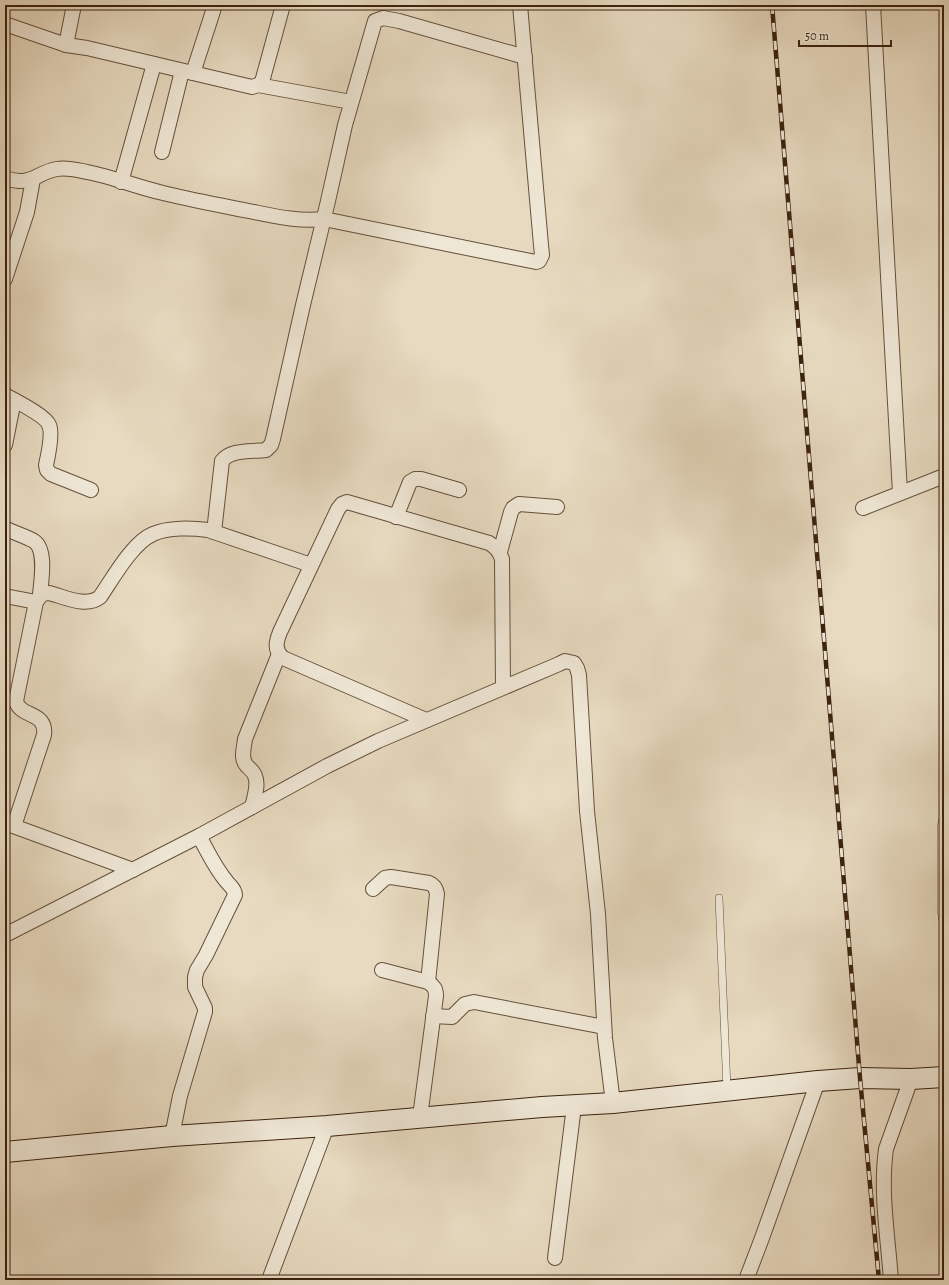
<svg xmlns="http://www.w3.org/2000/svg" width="949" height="1285" font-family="Alegreya,serif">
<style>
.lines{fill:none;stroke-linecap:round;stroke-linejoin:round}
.lane-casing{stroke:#66503b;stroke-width:8}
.street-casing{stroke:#66503b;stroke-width:16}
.secondary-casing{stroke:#3b220f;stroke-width:22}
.lane{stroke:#efe7d6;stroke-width:7}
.street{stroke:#efe7d6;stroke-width:14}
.secondary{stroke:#efe7d6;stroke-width:20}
.rail-casing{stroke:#3b220f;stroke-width:4.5}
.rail{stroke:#efe7d6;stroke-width:3;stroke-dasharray:9;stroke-linecap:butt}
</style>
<rect width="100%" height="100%" fill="#e7dac0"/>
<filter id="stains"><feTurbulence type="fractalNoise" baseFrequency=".005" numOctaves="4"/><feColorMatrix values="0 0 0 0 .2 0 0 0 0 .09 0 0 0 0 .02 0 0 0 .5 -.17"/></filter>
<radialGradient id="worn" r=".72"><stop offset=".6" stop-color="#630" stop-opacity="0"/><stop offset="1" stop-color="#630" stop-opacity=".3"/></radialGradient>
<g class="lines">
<g class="lane-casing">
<g id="lane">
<path d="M 944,814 L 941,827 L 941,910 L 944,926"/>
<path d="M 719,898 L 727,1089"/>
</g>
</g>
<g class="street-casing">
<g id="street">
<path d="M 873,5 L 900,493"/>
<path d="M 5,24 L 66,45 L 87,48 L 252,87 L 258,85 L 262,82 L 283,5"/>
<path d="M 66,45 L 74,5"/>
<path d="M 193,73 L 215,5"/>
<path d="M 258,85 L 351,102"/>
<path d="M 162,152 L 182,71"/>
<path d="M 5,178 C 32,187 35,173 57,169 C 67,167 77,170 87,172 C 113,177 137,187 163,193 C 191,200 220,205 249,211 C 274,216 298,222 324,219 L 511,257 L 536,262 L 539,261 L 542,255 L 541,245 L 520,5"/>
<path d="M 121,182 L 154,64"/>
<path d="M 5,279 L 27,212 L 33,179"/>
<path d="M 5,395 C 14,400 46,416 49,425 C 53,433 48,456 46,465 L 47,470 L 51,474 L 91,490"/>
<path d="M 5,445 L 14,400"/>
<path d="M 863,508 L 944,476"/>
<path d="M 396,517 L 410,482 L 415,479 L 421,479 L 459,490"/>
<path d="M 5,528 C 14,533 25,536 34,541 C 47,550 41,581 40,595"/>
<path d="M 214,532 L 222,461 C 231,449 251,452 266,450 L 271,445 L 273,439 L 303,305 L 328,201 L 345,125 L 375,21 L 383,18 L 399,21 L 525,57"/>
<path d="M 500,552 L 511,512 L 513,508 L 519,504 L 557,507"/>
<path d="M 5,596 L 36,602"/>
<path d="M 426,720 L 283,658 C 274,650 276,642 280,632 L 338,509 L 342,504 L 347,502 L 489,543 C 496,547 499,551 502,559 L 503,687"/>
<path d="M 252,807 C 254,798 259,785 255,776 C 254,772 250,769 247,766 C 240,759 244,748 245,739 L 279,654"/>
<path d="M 5,823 L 133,870"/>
<path d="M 14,826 L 44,735 C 47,711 20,718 16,701 L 36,602 C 40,596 42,593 49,593 C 65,597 86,608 100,597 C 113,578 133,542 153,534 C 168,527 193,528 208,530 L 311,565"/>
<path d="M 373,889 L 385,878 L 391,877 L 429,883 C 434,885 436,888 437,894 L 428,982"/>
<path d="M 5,935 L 199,836 L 327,766 L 378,741 L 559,664 L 565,661 L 574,663 L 577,668 L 579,675 L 587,811 L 598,914 L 605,1038 L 613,1103"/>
<path d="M 382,970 L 428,982 C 434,986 436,989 436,996 L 420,1117"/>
<path d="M 433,1016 L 452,1017 L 465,1004 L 474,1002 L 604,1027"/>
<path d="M 172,1136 L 180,1096 L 205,1012 L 205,1008 L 195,987 L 195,977 L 197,970 L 206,955 L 235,895 C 235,889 231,887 227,882 C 215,868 208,852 199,836"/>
<path d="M 555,1258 L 574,1106"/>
<path d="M 269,1280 L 327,1126"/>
<path d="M 746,1280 L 762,1238 L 818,1081"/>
<path d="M 891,1280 C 888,1237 880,1192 886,1149 L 911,1079"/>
</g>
</g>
<g class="secondary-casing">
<path id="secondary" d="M 5,1152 L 172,1136 L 327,1126 L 542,1107 L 613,1103 L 818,1081 L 860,1078 L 911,1079 L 944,1077"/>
</g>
<use href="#lane" class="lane"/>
<use href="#street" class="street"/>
<use href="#secondary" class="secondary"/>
<g class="rail-casing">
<path id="rail" d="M 772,5 L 860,1078 L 879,1280"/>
</g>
<use href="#rail" class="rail"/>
</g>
<rect width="949" height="1285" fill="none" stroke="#e7dac0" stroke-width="20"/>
<rect x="6" y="6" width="937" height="1273" fill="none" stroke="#3b220f" stroke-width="2"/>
<rect x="10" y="10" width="929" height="1265" fill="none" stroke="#3b220f"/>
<path d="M799 40v6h92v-6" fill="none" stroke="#3b220f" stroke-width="2"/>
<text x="805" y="40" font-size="12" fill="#3b220f" stroke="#efe7d6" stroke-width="3" paint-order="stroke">50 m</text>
<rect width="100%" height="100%" filter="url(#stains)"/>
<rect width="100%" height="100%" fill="url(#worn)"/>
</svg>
